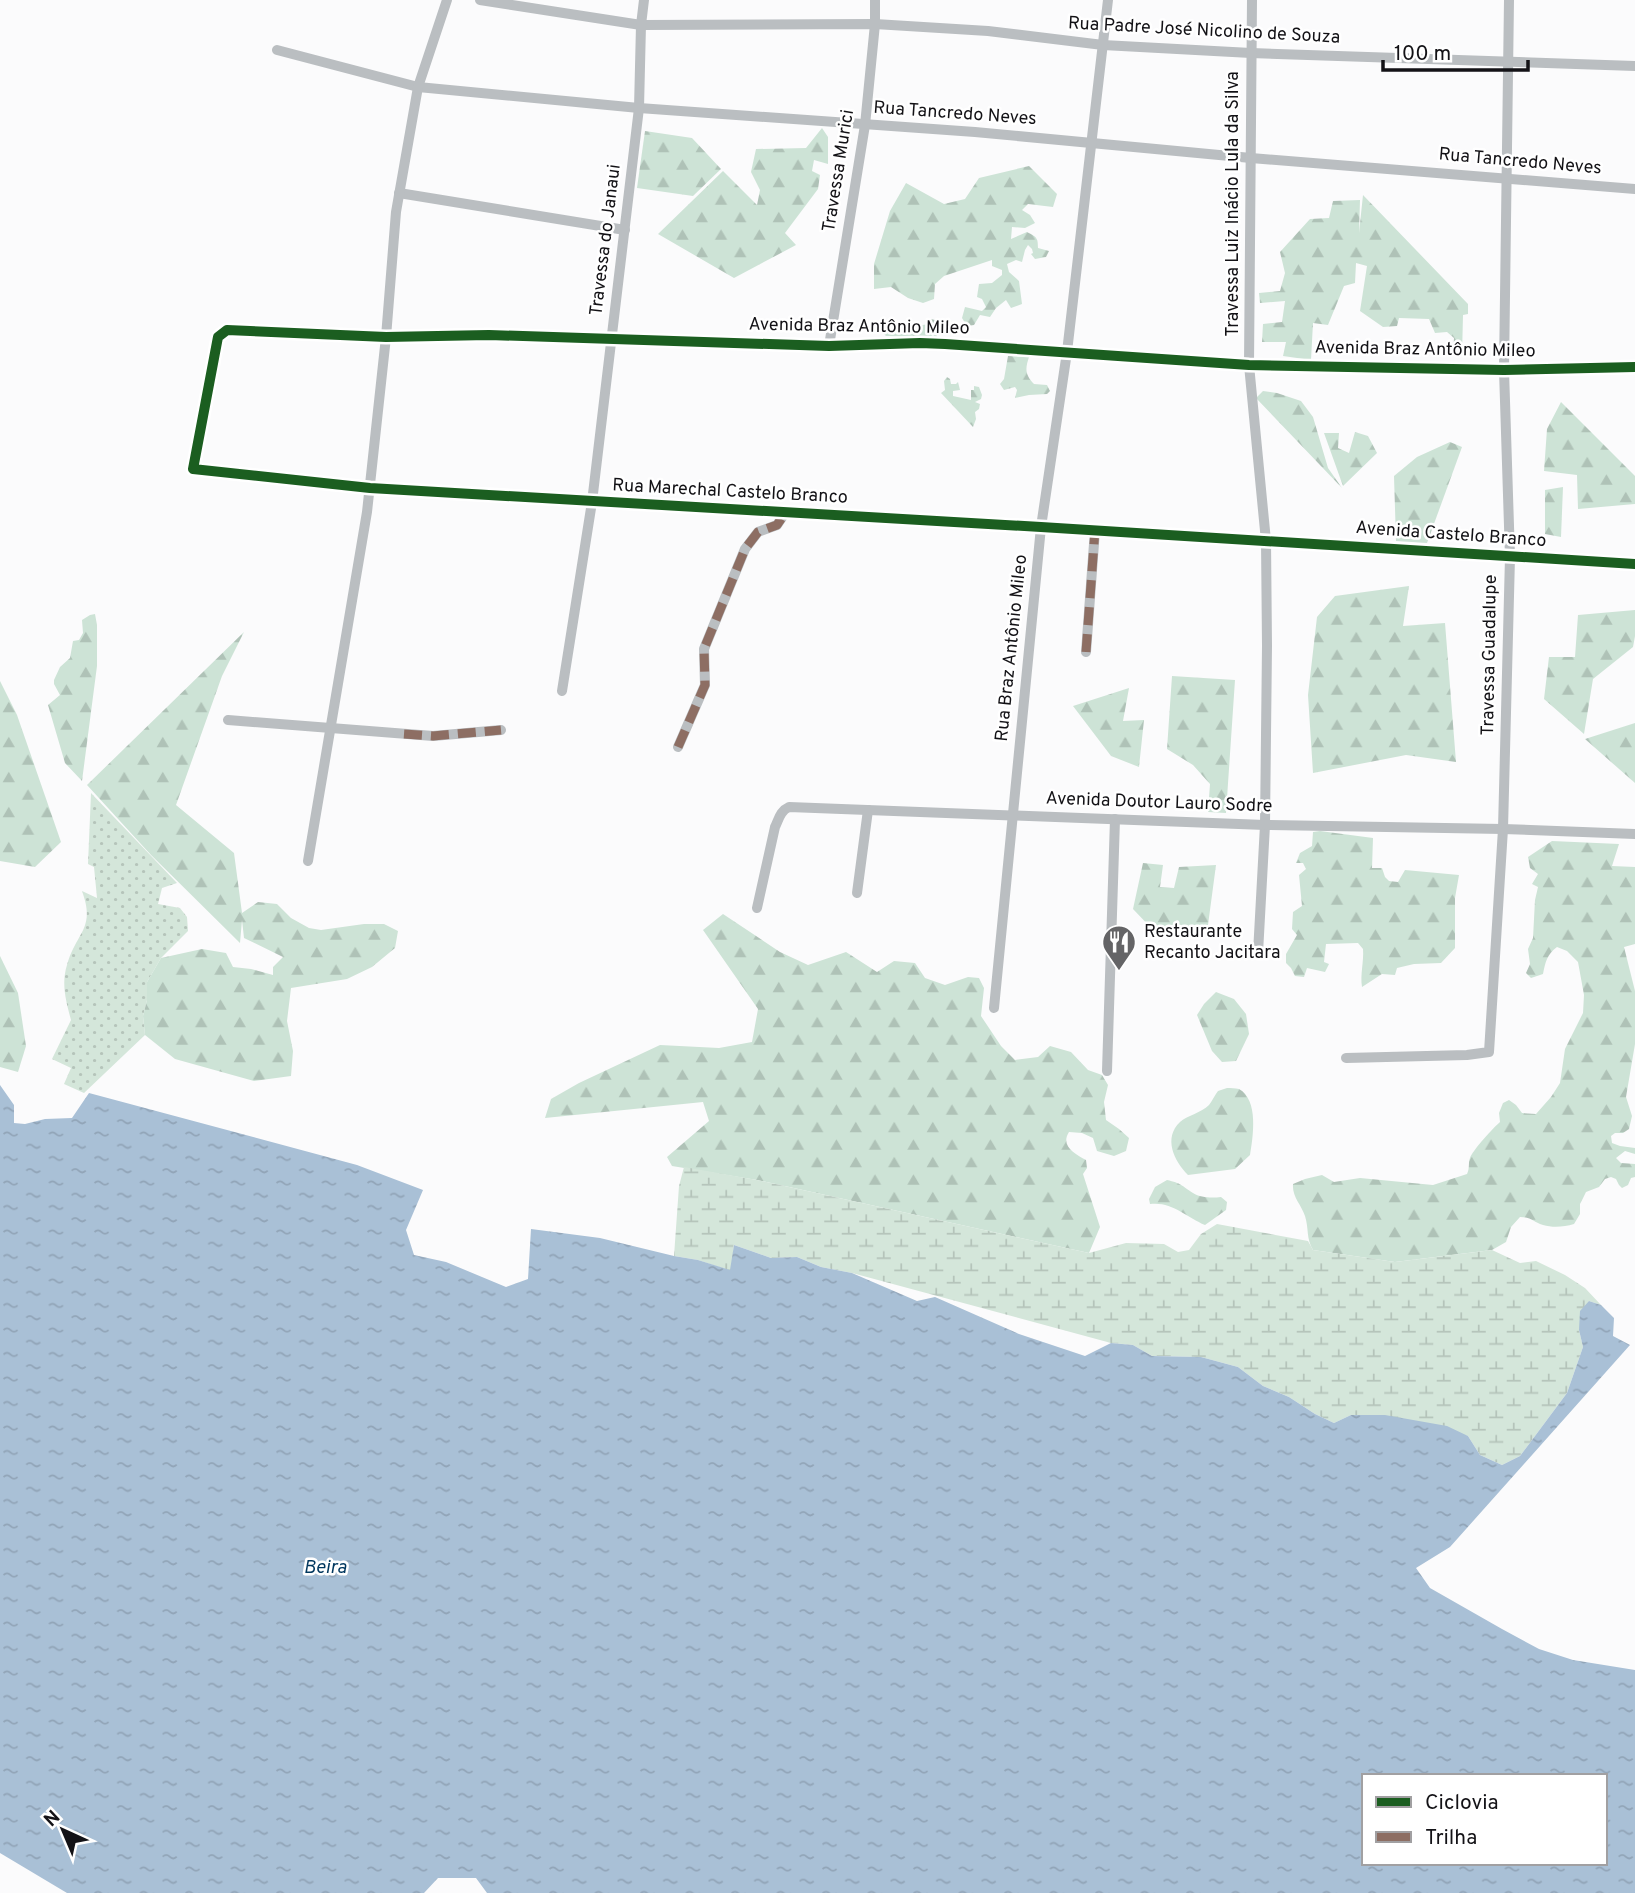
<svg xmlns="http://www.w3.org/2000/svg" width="1635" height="1893" font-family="Overpass,sans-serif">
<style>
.grass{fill:url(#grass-dots)}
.forest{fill:url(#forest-firs)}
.wetland{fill:url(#wetland-marsh)}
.water{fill:url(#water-ripples);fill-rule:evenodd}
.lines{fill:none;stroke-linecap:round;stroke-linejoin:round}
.minor{stroke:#babec1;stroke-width:10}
.quiet{stroke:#8d6e63;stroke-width:9;stroke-dasharray:18 9;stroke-linecap:butt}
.cycleway-casing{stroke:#fff;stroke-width:15}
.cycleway{stroke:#1b5e20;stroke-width:10}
.labels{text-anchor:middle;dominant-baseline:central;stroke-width:5;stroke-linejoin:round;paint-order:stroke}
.street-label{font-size:18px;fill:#131216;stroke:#fff}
.poi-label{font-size:18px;fill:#131216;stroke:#fff;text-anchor:start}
.water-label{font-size:19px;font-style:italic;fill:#00375e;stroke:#fff}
</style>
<defs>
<pattern id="grass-dots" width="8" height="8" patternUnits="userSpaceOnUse" patternTransform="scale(1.75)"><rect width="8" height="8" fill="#d4e6da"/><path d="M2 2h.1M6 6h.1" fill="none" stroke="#b5c4ba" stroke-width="1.8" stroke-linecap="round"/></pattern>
<pattern id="forest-firs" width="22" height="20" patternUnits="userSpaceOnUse" patternTransform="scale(1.75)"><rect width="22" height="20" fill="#cde3d6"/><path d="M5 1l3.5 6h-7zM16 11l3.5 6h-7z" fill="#afc2b7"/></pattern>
<pattern id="wetland-marsh" width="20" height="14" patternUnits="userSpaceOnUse" patternTransform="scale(1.75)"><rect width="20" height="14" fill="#d4e6da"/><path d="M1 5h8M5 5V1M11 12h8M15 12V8" fill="none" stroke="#b5c4ba"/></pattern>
<pattern id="water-ripples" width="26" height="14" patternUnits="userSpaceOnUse" patternTransform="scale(1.75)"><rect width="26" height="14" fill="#a9c0d6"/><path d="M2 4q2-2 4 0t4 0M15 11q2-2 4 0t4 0" fill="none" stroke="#91a4b7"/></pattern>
</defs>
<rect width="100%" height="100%" fill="#fbfbfc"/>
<path class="grass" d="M 91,793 L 177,883 L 162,888 L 158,904 L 180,908 L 187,917 L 188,931 L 161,958 L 147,982 L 147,1000 L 143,1016 L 145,1035 L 84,1093 L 64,1084 L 71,1068 L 52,1059 L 71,1020 C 66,1001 61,984 67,965 C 76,932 96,929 82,891 L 97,898 L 94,867 L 88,864 Z"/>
<g class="forest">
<path d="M 822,128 L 828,137 L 828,164 L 814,160 L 812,171 L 820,175 L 818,189 L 785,233 L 796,245 L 734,278 L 658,234 L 723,171 L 757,205 L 760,190 L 751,172 L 756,149 L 806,148 Z"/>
<path d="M 645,131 L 692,138 L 721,169 L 693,196 L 637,188 Z"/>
<path d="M 1029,166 L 1057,194 L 1053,207 L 1028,204 L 1022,210 L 1030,215 L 1035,223 L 1025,228 L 1012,227 L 1011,239 L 1027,232 C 1037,237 1038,238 1038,248 L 1049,251 L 1046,257 L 1035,259 L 1031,254 L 1033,253 L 1032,249 L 1028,245 L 1025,250 L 1022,262 L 1016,260 L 1007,264 L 1009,272 L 1019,281 L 1022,304 L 1011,308 L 1006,300 L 996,308 L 990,317 L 980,315 L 974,325 L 967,326 L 962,318 L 965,307 L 982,311 L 986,307 L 982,299 L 977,297 L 979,284 L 992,283 L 1002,275 L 1002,270 L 992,266 L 992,260 L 944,276 L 935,284 L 934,299 L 923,303 L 908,298 L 891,287 L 874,289 L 874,264 L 890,211 L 906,183 L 944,204 L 965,199 L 979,178 Z"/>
<path d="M 1363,195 L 1468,304 L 1468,314 L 1463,315 L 1462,356 L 1453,355 L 1454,338 L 1447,332 L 1435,333 L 1429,319 L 1399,318 L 1397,326 L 1383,327 L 1360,311 L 1367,266 L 1356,263 L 1355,283 L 1344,286 L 1328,325 L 1313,323 L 1311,360 L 1283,356 L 1286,342 L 1262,342 L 1263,324 L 1282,322 L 1285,301 L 1260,303 L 1259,293 L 1280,291 L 1285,273 L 1280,252 L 1310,219 L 1329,218 L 1333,201 L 1360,200 L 1359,233 Z"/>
<path d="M 931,319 L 947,323 L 950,327 L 937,331 L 937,338 C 920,343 903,335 886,336 L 877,327 L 899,328 L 930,324 Z"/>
<path d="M 1008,356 L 1029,357 C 1025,369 1025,375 1034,384 L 1047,385 L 1050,391 L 1047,394 L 1029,395 L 1015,398 L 1017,390 L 1015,387 L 1004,390 L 1000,384 L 1004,379 Z"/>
<path d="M 947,377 L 950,379 L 951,384 L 956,384 L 958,382 L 960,390 L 953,391 L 953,396 L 971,400 L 971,390 L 974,390 L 974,386 L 979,387 L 982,395 L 981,399 L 975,402 L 980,404 L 979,409 L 975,412 L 976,419 L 973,427 L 941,393 L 945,390 L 944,381 Z"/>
<path d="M 1263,391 L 1277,393 L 1301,401 L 1313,417 L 1328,468 L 1342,488 L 1256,398 Z"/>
<path d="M 1561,402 L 1635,476 L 1635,504 L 1578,509 L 1577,475 L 1544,471 L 1547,429 Z"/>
<path d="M 1355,432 L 1368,436 L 1377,453 L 1343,486 L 1324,433 L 1339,433 L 1338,448 L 1349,453 Z"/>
<path d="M 1450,442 L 1462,447 L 1427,543 L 1396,541 L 1394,476 L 1417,457 Z"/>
<path d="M 1563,487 L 1561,537 L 1545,534 L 1545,490 Z"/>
<path d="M 1409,586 L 1403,626 L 1445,623 L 1456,762 L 1406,755 L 1313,773 L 1308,695 L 1317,617 L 1335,596 Z"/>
<path d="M 1635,610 L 1635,636 L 1633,647 L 1593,679 L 1584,734 L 1544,699 L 1549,657 L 1575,657 L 1578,615 Z"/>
<path d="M 95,614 L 97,625 L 97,666 L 82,781 L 65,763 L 48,705 L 60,695 L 54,684 L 54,680 L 60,667 L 70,658 L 73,641 L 79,640 L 83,633 L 82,620 L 90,615 Z"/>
<path d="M 244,632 L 222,676 L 176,805 L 234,853 L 242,913 L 258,902 L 277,904 L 291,918 L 309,928 L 321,930 L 364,924 L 384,924 L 398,931 L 395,948 L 372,967 L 347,979 L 291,988 L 287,1021 L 293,1051 L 291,1076 L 254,1081 L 175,1059 L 145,1035 L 143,1016 L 147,1000 L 147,982 L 161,958 L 202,949 L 226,953 L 233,967 L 251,969 L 273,975 L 273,967 L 283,957 L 244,938 L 242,920 L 240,943 L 151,855 L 87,785 Z"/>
<path d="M 1172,676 L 1235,680 L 1226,813 L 1208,812 L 1210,784 L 1193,765 L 1167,749 Z"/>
<path d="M 0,681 L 17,715 L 61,842 L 35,867 L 0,861 Z"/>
<path d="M 1129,688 L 1123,721 L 1144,720 L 1139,767 L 1111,756 L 1073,706 Z"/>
<path d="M 1635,723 L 1635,783 L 1585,739 Z"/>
<path d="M 1320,831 L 1373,838 L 1372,868 L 1382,868 L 1385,877 L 1389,881 L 1398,882 L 1405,870 L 1459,875 L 1455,898 L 1455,948 L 1441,963 L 1414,964 L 1397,968 L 1395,975 L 1382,974 L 1362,987 C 1360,974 1364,962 1363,949 L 1358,943 L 1326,944 L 1324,962 L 1329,964 L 1325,972 L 1307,968 L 1304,977 L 1295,976 L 1291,968 L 1286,963 L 1286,954 L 1297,935 L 1292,929 L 1293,912 L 1302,906 L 1299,875 L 1306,869 L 1303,863 L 1296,863 L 1300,853 L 1312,846 L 1313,832 Z"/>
<path d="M 1552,841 L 1619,844 L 1612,866 L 1635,867 L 1635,944 L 1624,947 L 1635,991 L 1635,1044 L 1626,1097 L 1632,1116 L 1629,1129 L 1623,1133 L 1615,1133 L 1611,1136 L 1612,1143 L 1620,1146 L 1635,1148 L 1635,1154 L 1625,1151 L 1616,1158 L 1621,1163 L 1635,1164 L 1635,1177 L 1631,1178 L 1628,1185 L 1622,1188 L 1619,1185 L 1616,1179 L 1611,1177 L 1605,1179 L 1599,1187 L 1586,1192 L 1580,1204 L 1580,1214 L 1574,1224 C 1564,1227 1553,1228 1543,1225 C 1533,1222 1532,1217 1520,1217 L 1511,1227 L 1506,1242 L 1492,1250 L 1395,1262 L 1313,1250 C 1306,1238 1309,1229 1305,1216 C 1301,1204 1292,1197 1293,1184 L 1305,1179 L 1322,1175 L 1334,1182 L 1360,1178 L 1433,1185 L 1467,1174 C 1470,1168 1468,1163 1470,1158 C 1472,1151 1494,1127 1500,1122 L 1499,1113 L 1503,1103 L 1509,1100 L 1516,1105 L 1522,1113 L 1536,1114 L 1551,1097 L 1560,1083 L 1565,1049 L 1583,1013 L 1584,995 L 1578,962 L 1567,951 L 1557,947 C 1547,954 1545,963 1543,974 L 1531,978 L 1526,973 L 1530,964 L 1528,949 L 1533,938 L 1535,900 L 1538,887 L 1532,884 L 1538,874 L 1530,868 L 1528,857 Z"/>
<path d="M 1143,863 L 1163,865 L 1160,887 L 1174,888 L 1179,867 L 1216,865 L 1208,925 L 1154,931 L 1133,909 Z"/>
<path d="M 723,914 L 780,952 L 808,965 L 846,952 L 877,972 L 894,961 L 915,963 L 925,978 L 945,985 L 968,977 L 979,978 L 984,988 L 981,1016 L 1001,1046 L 1015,1060 L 1038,1057 L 1050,1046 L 1071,1052 L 1088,1070 L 1102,1075 L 1108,1085 L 1104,1102 L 1106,1120 L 1119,1129 L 1129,1138 L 1126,1151 L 1114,1156 L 1097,1151 L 1093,1138 L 1082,1133 L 1069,1132 C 1060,1146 1075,1154 1086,1160 L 1087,1168 L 1083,1174 L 1100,1227 L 1089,1253 L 757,1180 L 672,1166 L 667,1157 L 709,1121 L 703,1102 L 545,1118 L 551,1099 L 579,1083 L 660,1045 L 719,1048 L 752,1042 L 758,1009 L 703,930 Z"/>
<path d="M 0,956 L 18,993 L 26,1046 L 18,1072 L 0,1067 Z"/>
<path d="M 1216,992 L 1234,999 L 1246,1014 L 1249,1034 L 1236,1061 L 1222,1062 L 1212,1051 L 1197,1015 L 1204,1004 Z"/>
<path d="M 1227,1088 C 1231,1088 1235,1088 1239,1089 C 1259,1100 1253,1137 1250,1155 L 1235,1169 L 1188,1175 C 1174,1161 1163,1138 1180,1122 C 1188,1115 1201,1113 1209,1105 C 1212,1101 1215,1095 1218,1091 Z"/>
<path d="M 1167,1180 C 1181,1183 1182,1186 1193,1193 C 1201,1198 1212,1198 1221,1197 L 1227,1202 L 1226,1210 L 1205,1225 C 1187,1217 1171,1201 1150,1204 L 1149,1199 L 1155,1187 Z"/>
</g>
<path class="wetland" d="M 684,1167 L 757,1180 L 1089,1253 L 1126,1243 L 1164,1244 L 1178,1252 L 1189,1250 L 1201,1234 L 1217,1224 L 1308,1241 L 1313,1250 L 1395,1262 L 1492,1250 L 1520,1263 L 1536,1261 L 1565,1275 L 1585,1288 L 1601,1305 L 1589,1301 L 1579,1330 L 1583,1347 L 1567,1393 L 1520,1456 L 1502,1465 L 1480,1455 L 1468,1436 L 1351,1415 L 1334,1423 L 1315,1414 L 1289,1397 L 1263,1386 L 1238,1367 L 1201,1357 L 1152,1356 L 1133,1345 L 1111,1343 L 852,1273 L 821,1267 L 797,1257 L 771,1258 L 734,1245 L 731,1271 L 698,1260 L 674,1256 L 679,1186 Z"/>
<path class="water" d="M 0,1085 L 14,1105 L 14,1123 L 25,1124 L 45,1119 L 72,1118 L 89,1093 L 357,1165 L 423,1190 L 406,1230 L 414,1255 L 446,1262 L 506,1287 L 528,1279 L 531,1229 L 600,1238 L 674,1256 L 698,1260 L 730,1270 L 734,1245 L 771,1258 L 797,1257 L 821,1267 L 852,1273 L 917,1301 L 935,1297 L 1019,1334 L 1085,1356 L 1111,1343 L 1133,1345 L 1152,1356 L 1201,1357 L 1238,1367 L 1263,1386 L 1289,1397 L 1315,1414 L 1334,1423 L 1351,1415 L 1385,1415 L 1447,1426 L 1468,1436 L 1480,1455 L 1502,1465 L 1520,1456 L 1567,1393 L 1583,1347 L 1579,1330 L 1580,1311 L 1589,1301 L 1601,1305 L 1614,1318 L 1613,1336 L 1630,1345 L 1450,1547 L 1416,1568 L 1430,1588 L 1502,1629 L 1539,1649 L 1573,1660 L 1635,1670 L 1635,1893 L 487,1893 L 476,1878 L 438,1878 L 424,1893 L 67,1893 L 0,1853 ZM 1364,1776 L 1605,1776 L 1605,1863 L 1364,1863 Z"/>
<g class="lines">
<g class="minor">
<path d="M 480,0 L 641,25 L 875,24 L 988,31 L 1103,45 L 1251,53 L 1635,66"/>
<path d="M 1252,0 L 1249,365 L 1266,541 L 1267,646 L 1265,825 L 1258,953"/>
<path d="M 277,50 L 418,87 L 639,108 L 975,132 L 1251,158 L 1635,189"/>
<path d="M 399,193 L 625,230"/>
<path d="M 829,346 L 865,125 L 875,24 L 875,0"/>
<path d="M 1635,367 L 1504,370 L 1249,365 L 945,344 L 920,343 L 829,346 L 489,335 L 386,337 L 227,330 L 218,337 L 193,469 L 370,488 L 1041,527 L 1635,564"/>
<path d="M 1086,652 L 1095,530"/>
<path d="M 562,691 L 592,502 L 639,108 L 641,25 L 644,0"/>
<path d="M 228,720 L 433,736 L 501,730"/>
<path d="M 678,747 L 705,685 L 704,649 L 745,549 L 758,532 L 777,525 L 785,513"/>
<path d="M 308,861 L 367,512 L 386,337 L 396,212 L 418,87 L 447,0"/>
<path d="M 857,893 L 868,810"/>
<path d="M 757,908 L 775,827 C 779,819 780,811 789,807 L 1265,825 L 1503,829 L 1635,834"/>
<path d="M 994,1008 L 1041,527 L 1067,352 L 1108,0"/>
<path d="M 1346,1058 L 1467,1055 L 1489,1052 L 1503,829 L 1510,557 L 1504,370 L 1509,0"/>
<path d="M 1107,1071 L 1115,819"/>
</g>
<g class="quiet">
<path d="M 1086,652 L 1095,530"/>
<path d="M 404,734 L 433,736 L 501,730"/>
<path d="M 678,747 L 705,685 L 704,649 L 745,549 L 758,532 L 777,525 L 785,513"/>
</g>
<g class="cycleway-casing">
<path id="cycleway" d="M 1635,367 L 1504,370 L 1249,365 L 945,344 L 920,343 L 829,346 L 489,335 L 386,337 L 227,330 L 218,337 L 193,469 L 370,488 L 1041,527 L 1635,564"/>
</g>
<use href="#cycleway" class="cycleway"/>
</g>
<defs>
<g id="restaurant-pin" transform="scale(1.75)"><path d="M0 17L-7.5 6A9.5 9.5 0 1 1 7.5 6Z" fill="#646466" stroke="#fff"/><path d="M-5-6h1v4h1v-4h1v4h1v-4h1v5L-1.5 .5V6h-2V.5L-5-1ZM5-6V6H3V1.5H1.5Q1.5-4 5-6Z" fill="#fff"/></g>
</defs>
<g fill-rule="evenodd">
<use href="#restaurant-pin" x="1119" y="942"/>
</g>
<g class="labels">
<g class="street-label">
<text transform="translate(1204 31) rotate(3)">Rua Padre José Nicolino de Souza</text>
<text transform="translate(955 114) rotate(4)">Rua Tancredo Neves</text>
<text transform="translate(1520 162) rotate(5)">Rua Tancredo Neves</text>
<text transform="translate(839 171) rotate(-81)">Travessa Murici</text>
<text transform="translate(1233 204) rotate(-90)">Travessa Luiz Inácio Lula da Silva</text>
<text transform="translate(606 240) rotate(-83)">Travessa do Janaui</text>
<text transform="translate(859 327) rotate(1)">Avenida Braz Antônio Mileo</text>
<text transform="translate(1425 350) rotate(1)">Avenida Braz Antônio Mileo</text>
<text transform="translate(730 492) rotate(3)">Rua Marechal Castelo Branco</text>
<text transform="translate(1451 535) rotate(4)">Avenida Castelo Branco</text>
<text transform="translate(1012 648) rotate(-84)">Rua Braz Antônio Mileo</text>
<text transform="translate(1490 655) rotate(-89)">Travessa Guadalupe</text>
<text transform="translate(1159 803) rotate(2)">Avenida Doutor Lauro Sodre</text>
</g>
<g class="poi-label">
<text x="1144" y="932">Restaurante<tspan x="1144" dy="21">Recanto Jacitara</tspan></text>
</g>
<g class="water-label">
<text x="325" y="1568">Beira</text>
</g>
</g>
<rect x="1362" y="1774" width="245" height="91" fill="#ffffff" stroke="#a1a0a2" stroke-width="2"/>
<rect x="1376" y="1797" width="35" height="10" fill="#1b5e20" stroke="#a1a0a2" stroke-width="2"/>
<text x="1425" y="1809" font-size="21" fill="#131216">Ciclovia</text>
<rect x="1376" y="1832" width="35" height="10" fill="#8d6e63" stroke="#a1a0a2" stroke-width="2"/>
<text x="1425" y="1844" font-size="21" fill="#131216">Trilha</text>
<g transform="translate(63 1830) rotate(316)" stroke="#ffffff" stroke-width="5" paint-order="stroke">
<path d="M0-5L12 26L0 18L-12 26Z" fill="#131216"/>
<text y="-10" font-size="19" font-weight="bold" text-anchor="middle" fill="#131216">N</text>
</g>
<path d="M1383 60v10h145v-10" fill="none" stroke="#131216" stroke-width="3.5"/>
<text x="1394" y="60" font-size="21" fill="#131216" stroke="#ffffff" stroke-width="5" paint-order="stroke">100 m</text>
</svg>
